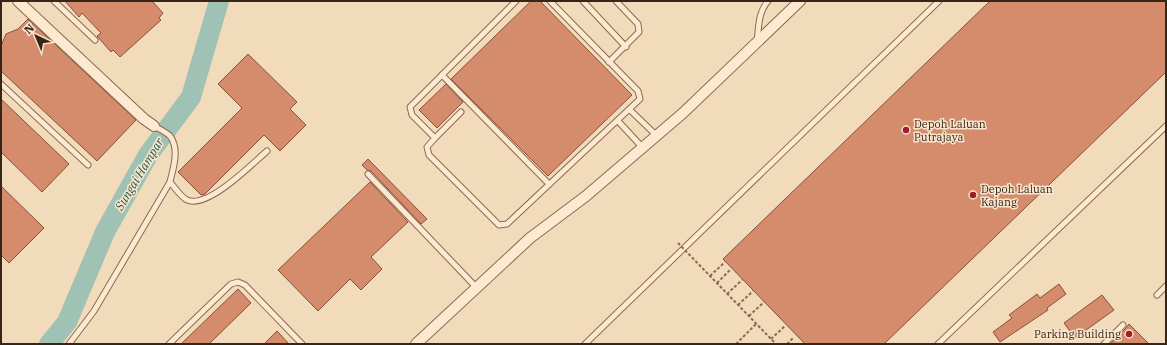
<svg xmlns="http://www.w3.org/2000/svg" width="1167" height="345" font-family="'IBM Plex Serif',serif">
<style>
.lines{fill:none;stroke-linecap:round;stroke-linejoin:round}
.river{stroke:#a0c2b4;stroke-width:20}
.building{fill:#d48c6d;stroke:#8c4f37}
.service-casing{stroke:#8b6a54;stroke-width:7}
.minor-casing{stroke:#8b6a54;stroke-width:12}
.path{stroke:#8b6a54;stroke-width:2;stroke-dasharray:3 2;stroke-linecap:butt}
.service{stroke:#fce9cf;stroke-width:5}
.minor{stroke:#fce9cf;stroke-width:10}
.path-bridge{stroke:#8b6a54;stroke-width:2;stroke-dasharray:3 2;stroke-linecap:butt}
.poi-dot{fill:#9f1e2e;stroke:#f9e6cc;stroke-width:1.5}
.labels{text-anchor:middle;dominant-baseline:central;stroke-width:3;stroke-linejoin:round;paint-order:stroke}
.poi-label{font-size:11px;fill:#38251a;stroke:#f9e6cc;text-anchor:start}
.water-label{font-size:12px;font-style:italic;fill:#285a51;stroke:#f9e6cc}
</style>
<rect width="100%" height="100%" fill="#f2dbbb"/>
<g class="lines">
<path class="river" d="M 49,344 L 67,322 L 105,232 L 148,155 L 191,97 L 219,1"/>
</g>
<g class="building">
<path d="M 65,1 L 152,1 L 163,13 L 159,18 L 161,20 L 120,57 L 113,50 L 111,52 L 97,36 L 101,33 L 82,13 L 79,17 Z"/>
<path d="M 531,1 L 540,1 L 632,95 L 548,176 L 451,79 Z"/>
<path d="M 990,1 L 1166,1 L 1166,72 L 884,344 L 805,344 L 723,259 Z"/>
<path d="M 28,19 L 136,120 L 97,161 L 1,71 L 1,46 L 6,34 L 18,29 Z"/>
<path d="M 248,54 L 297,102 L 290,109 L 306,125 L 280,151 L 264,135 L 205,194 L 201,195 L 178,172 L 242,108 L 218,84 Z"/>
<path d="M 446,84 L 463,102 L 437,128 L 419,110 Z"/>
<path d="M 1,99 L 69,164 L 42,192 L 1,152 Z"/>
<path d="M 368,159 L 427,219 L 421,224 L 371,171 L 367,170 L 362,165 Z"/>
<path d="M 370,182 L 408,222 L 371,257 L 382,269 L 361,290 L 350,279 L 318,311 L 278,270 Z"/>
<path d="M 1,186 L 44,228 L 9,263 L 1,255 Z"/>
<path d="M 1059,284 L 1066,294 L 1047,308 L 1048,310 L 1000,342 L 993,332 L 1012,318 L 1009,315 L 1037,294 L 1040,298 Z"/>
<path d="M 238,289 L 251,303 L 209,344 L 181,344 Z"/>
<path d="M 1102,295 L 1114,310 L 1075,338 L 1064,323 Z"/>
<path d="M 1129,324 L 1149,344 L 1110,344 L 1126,328 Z"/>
<path d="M 277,331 L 289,344 L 264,344 Z"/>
</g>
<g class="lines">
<g class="service-casing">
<g id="service">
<path d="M 54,1 L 95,40"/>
<path d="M 516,1 L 410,107 L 412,115 L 435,138 L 427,147 L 429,155 L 499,225 L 507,224 L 640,99 L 638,91 L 550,1"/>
<path d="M 583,1 L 626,47"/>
<path d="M 757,41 C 759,26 758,13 768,1"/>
<path d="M 609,62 L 639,32 L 638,24 L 616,1"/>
<path d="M 442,75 L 549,184"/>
<path d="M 1,84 L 88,165"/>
<path d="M 630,110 L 656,135"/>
<path d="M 618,121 L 643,148"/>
<path d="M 435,138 L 461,112"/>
<path d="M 368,174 L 476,287"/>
<path d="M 170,182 C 175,188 181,197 187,200 C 208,209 252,164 267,151"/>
<path d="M 1157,295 L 1166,286"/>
<path d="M 69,344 L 94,311 L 170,182 C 173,169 180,149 170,136 C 166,132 159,129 154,126"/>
<path d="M 169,344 L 231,284 L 238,282 L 245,285 L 302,344"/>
<path d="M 585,344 L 939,1"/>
<path d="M 938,344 L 1166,126"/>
<path d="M 1104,344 L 1123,325"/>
</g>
</g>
<g class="minor-casing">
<g id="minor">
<path d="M 18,1 L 144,119 L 154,126"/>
<path d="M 416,344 L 530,238 L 586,196 L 683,113 L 800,1"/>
</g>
</g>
<g class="path">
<path d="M 710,276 L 725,262"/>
<path d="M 717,283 L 731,269"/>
<path d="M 727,294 L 742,280"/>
<path d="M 738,305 L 753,291"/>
<path d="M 749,316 L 764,302"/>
<path d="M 771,339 L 785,326"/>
<path d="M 736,344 L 756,324"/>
<path d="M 787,344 L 794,337"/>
</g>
<use href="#service" class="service"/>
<use href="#minor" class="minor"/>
<path class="path-bridge" d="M 678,243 L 776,344"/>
</g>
<g class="poi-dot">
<circle cx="906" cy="130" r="4"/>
<circle cx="973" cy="195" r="4"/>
<circle cx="1129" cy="334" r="4"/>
</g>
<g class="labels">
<g class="poi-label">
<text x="914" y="124">Depoh Laluan<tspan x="914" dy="13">Putrajaya</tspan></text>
<text x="981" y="189">Depoh Laluan<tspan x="981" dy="13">Kajang</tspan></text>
<text x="1121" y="334" text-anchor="end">Parking Building</text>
</g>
<g class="water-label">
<text transform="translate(139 174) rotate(-59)">Sungai Hampar</text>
</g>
</g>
<rect width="1167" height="345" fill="none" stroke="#38251a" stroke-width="4"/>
<g transform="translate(36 36) rotate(316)" stroke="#f9e6cc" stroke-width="3" paint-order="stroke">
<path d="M0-3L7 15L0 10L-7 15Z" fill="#38251a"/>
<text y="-6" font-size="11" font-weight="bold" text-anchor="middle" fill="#38251a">N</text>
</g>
</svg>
